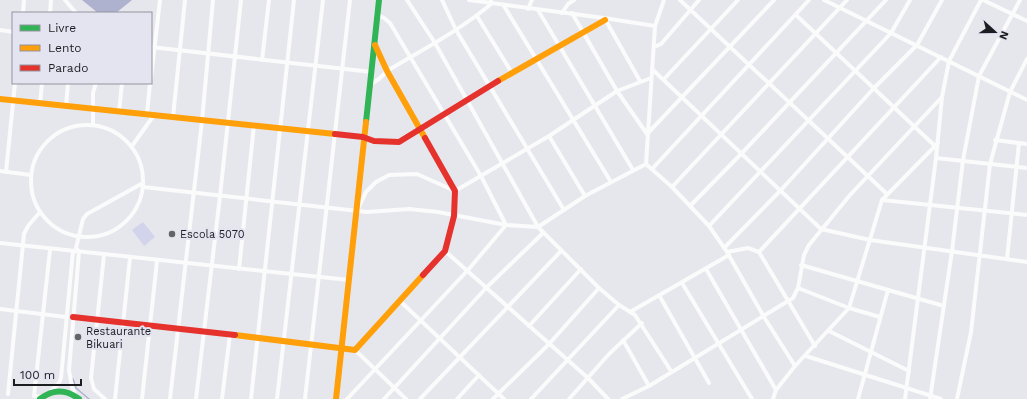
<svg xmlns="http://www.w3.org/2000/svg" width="1027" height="399" font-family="'Work Sans',sans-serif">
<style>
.green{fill:#d1d4ea}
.water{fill:#afb2ce}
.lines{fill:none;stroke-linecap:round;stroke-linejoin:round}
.stream{stroke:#afb2ce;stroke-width:1.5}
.street{stroke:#fbfbfc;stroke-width:4}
.fast{stroke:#30b455;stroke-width:6}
.slow{stroke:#ff9f0a;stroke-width:6}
.jam{stroke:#e5322d;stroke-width:6}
.poi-dot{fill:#636468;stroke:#e3e4f0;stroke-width:1.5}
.labels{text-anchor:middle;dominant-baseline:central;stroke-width:4;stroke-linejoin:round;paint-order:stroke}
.poi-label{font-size:11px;fill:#1c1d21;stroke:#e3e4f0;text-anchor:start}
</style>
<rect width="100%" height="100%" fill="#e6e7ed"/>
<path class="green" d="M 143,222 L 155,237 L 144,246 L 132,230 Z"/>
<path class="water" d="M 82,0 L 132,0 L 116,13 L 98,13 Z"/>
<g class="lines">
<path class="stream" d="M 73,379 L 76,388 L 89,399"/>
<g class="street">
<path d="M 65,0 L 76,13"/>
<path d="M 407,0 L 435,43 L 538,227 L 599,288 L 619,305 L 635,315 L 671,371"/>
<path d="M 442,0 L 456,30 L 564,210"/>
<path d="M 469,0 L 604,18 L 655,26"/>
<path d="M 680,0 L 887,194"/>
<path d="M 824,0 L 1027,100"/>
<path d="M 983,0 L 1027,21"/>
<path d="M 504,6 L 611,182"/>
<path d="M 528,9 L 532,0"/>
<path d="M 538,10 L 633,170"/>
<path d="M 23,13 L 24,0"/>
<path d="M 50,13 L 51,0"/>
<path d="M 562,13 L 568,4 L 574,0"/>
<path d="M 572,13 L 617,91 L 647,134 L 774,0"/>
<path d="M 796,15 L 935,146"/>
<path d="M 477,16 L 512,73"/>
<path d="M 605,19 L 640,81"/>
<path d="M 0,30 L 13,32"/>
<path d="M 151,47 L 372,72"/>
<path d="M 654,47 L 661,44 L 699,0"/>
<path d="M 262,60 L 269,0"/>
<path d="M 652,69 L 821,229 L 870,240 L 1027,262"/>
<path d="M 151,78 L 160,0"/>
<path d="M 664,79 L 738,0"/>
<path d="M 371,84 L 379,79 L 387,71 C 422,50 459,31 491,4 L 491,0"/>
<path d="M 40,103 L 42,83"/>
<path d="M 66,106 L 68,83"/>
<path d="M 119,112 L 122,83"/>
<path d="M 147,114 L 150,83"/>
<path d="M 173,117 L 185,0"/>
<path d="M 93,124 L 93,93 L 96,83"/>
<circle cx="87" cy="181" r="56"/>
<path d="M 549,136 L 585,196"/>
<path d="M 995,140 L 1027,144"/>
<path d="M 132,146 L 154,115"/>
<path d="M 936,158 L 1027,168"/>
<path d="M 646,164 L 672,187 L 709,226 L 727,252 L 764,317 L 795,366"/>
<path d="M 646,164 L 655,26 L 664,0"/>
<path d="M 652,169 L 809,0"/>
<path d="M 0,171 L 31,175"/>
<path d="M 6,172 L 15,83"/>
<path d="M 143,187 L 367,212 L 409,209 L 438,212 L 506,225 L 538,227 L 585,196 L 646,164"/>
<path d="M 672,187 L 847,0"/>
<path d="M 882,200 L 1027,215"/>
<path d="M 691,205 L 742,153 L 886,0"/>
<path d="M 358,209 L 366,192 L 376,182 L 389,175 L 417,174 L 455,191 L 549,136 L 617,91 L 651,78"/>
<path d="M 709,226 L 891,33 L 910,0"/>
<path d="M 0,243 L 349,280"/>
<path d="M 725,247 L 781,190 L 874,88 L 917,45 L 942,0"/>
<path d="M 445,251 L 588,378 L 608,399"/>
<path d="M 727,252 L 748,248 L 759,252 L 815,346"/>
<path d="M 759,252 L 941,57"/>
<path d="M 104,255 L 91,378 L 94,389 L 105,399"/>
<path d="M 1007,259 L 1019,143"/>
<path d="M 801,265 L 944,306"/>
<path d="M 239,269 L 254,125"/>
<path d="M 706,269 L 776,390"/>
<path d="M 682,283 L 752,399"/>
<path d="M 798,288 L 849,308 L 880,317"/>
<path d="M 659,295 L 709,383"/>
<path d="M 401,302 L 504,399"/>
<path d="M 0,309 L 66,317"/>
<path d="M 630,312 L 729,255"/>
<path d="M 529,326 L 581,269"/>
<path d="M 829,331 L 909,371"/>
<path d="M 623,340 L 649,386"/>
<path d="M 355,350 L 406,399"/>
<path d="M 806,356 L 941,399"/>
<path d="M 51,391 L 59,383 L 61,378 L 73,251"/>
<path d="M 8,394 L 24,234 L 28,226 L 40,212"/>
<path d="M 75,394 L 72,387 L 69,370 L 79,252 L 76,248 L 83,219 L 87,214 L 143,183"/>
<path d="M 42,397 L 34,396 L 50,250"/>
<path d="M 115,399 L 130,258"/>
<path d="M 142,399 L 157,261"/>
<path d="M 170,399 L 202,121 L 213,0"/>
<path d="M 196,399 L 220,196 L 241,0"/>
<path d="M 222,399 L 230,334"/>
<path d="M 251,399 L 294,0"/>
<path d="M 277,399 L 323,0"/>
<path d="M 305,399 L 350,0"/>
<path d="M 347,399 L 468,270 L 506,225 L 481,176 L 390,23 L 384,18 L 378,15"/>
<path d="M 384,399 L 487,287 L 543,233"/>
<path d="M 420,399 L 561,251"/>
<path d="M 457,399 L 479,375"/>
<path d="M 493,399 L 549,344 L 599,288"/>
<path d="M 531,399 L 619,305"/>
<path d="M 569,399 L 609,354 L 642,323"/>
<path d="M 622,399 L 649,386 L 793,298 L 798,288 L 804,255 L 809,245 L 850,195 L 942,97"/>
<path d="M 773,399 L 776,390 L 795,366 L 849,308 L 882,200 L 938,143"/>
<path d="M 858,399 L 888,290"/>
<path d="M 905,399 L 936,158 L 942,97 L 949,61 L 981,0"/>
<path d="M 930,399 L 952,251 L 963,160 L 979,76 L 1020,0"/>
<path d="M 957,399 L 971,332 L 990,164 L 1010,92 L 1027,59"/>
</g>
<g class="fast">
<path d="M 366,122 L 379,0"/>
<path d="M 40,399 C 53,389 66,389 79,399"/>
</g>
<g class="slow">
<path d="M 375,45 L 387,71 L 425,138"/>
<path d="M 498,81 L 605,20"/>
<path d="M 0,99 L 335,134"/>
<path d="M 235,335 L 355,350 L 423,275"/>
<path d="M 336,399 L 366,122"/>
</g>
<g class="jam">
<path d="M 335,134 L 363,137 L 374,141 L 399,142 L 498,81"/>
<path d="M 423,275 L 445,251 L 454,216 L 455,191 L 425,138"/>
<path d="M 73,317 L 235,335"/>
</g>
</g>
<g class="poi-dot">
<circle cx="172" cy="234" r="4"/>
<circle cx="78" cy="337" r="4"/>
</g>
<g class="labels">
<g class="poi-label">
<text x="180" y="234">Escola 5070</text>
<text x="86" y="331">Restaurante<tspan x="86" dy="13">Bikuari</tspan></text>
</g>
</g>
<rect x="12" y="12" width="140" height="72" fill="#e3e4f0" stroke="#93949d"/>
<rect x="20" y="25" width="20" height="6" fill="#30b455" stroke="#93949d"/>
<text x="48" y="32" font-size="12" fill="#1c1d21">Livre</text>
<rect x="20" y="45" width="20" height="6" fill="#ff9f0a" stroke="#93949d"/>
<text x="48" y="52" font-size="12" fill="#1c1d21">Lento</text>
<rect x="20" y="65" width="20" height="6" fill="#e5322d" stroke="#93949d"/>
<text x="48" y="72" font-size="12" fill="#1c1d21">Parado</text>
<g transform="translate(995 32) rotate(111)" stroke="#e3e4f0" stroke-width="3" paint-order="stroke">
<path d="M0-3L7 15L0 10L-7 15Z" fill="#1c1d21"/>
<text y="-6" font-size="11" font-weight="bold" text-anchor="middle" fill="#1c1d21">N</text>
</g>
<path d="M14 379v6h67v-6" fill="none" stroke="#1c1d21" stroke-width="2"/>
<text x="20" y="379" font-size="12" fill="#1c1d21" stroke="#e3e4f0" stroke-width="3" paint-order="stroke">100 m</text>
</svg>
